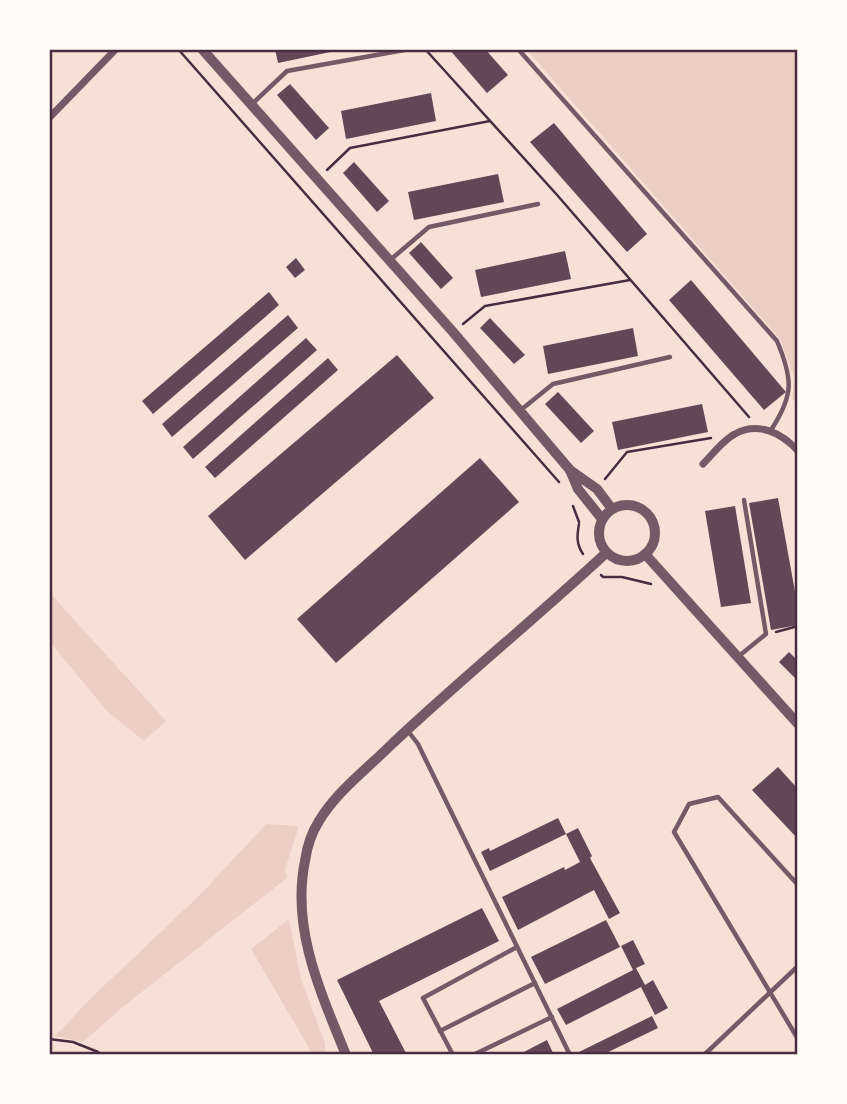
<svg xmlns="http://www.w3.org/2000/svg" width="847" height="1104" font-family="'Libre Baskerville',serif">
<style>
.green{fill:#ebcfc5}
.building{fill:#644757}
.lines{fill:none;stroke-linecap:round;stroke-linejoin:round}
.path{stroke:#4a2c40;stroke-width:2.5}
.service{stroke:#755966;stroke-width:4.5}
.minor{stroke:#755966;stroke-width:7}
.tertiary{stroke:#755966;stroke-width:10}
.neatline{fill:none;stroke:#4a2c40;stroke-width:2.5}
</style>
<rect width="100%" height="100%" fill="#f7e1d7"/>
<g class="green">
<path d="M 526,49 L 798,49 L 798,398 L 792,401 L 794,378 L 780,339 Z"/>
<path d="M 49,592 L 166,721 L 144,741 L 107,711 L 49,641 Z"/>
<path d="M 266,824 L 299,826 L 285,869 L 287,878 L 124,1006 L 83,1042 L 55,1036 L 93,996 L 200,895 Z"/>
<path d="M 289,919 L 301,979 L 325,1043 L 325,1053 L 313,1055 L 251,949 Z"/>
</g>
<g class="building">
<path d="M 275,49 L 340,49 L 340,50 L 278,63 Z"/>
<path d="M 449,49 L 485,49 L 508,75 L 487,93 Z"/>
<path d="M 290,84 L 329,128 L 316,140 L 277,95 Z"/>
<path d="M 431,93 L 436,121 L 346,139 L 341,111 Z"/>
<path d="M 554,123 L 647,234 L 627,252 L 530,142 Z"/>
<path d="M 354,162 L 389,201 L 377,212 L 343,173 Z"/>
<path d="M 498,174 L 504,202 L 414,220 L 408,192 Z"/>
<path d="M 421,242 L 453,278 L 441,289 L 409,253 Z"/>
<path d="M 565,251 L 571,279 L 481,297 L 475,270 Z"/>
<path d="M 296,258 L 305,270 L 295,278 L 286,267 Z"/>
<path d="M 691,280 L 786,392 L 764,410 L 669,300 Z"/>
<path d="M 269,292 L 279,305 L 153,414 L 142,401 Z"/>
<path d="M 288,315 L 298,328 L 172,437 L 162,424 Z"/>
<path d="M 490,318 L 525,355 L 514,364 L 480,328 Z"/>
<path d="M 633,328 L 638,356 L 548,374 L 543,346 Z"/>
<path d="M 306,338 L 317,350 L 193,459 L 183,447 Z"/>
<path d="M 397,355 L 434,398 L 245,560 L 208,516 Z"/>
<path d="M 328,358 L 338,370 L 215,478 L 205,467 Z"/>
<path d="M 558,392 L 594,431 L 581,443 L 545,404 Z"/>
<path d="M 702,404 L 708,432 L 618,450 L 612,422 Z"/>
<path d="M 480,458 L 519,502 L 336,663 L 297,619 Z"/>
<path d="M 778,498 L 798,608 L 798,625 L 771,630 L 749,503 Z"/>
<path d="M 735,506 L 751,603 L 721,607 L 705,511 Z"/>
<path d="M 789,652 L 798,661 L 798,681 L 779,662 Z"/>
<path d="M 778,767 L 798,789 L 798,839 L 752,790 Z"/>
<path d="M 558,818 L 566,834 L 490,871 L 481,852 L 489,848 L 490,851 Z"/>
<path d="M 578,828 L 592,856 L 590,858 L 620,913 L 609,919 L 594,890 L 518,930 L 502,897 L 564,867 L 565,870 L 580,862 L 566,834 Z"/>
<path d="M 482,908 L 499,941 L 379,1001 L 407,1055 L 374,1055 L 337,980 Z"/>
<path d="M 606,920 L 620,947 L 545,984 L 531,957 Z"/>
<path d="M 633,940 L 645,964 L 636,968 L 645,985 L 653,980 L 668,1008 L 655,1015 L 641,987 L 566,1025 L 557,1009 L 633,970 L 621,946 Z"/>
<path d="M 652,1016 L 658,1028 L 602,1055 L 581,1055 L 579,1052 Z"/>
<path d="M 547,1040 L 554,1055 L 518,1055 Z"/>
</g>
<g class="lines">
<g class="path">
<path d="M 178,49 L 559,482"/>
<path d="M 425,49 L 558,196 L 749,417"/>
<path d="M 327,170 L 350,148 L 490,121"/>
<path d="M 463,324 L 485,306 L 630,280"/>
<path d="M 605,479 L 627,452 L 711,438"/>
<path d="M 573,506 L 579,522"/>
<path d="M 579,524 C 577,535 576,544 583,554"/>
<path d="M 601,575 L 603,577 L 622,577 L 651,584"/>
<path d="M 776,632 L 798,626"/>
<path d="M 49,1039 L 73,1042 L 98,1052 L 101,1055"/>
</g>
<g class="service">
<path d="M 518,49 L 777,341 C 793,379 794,395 771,430"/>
<path d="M 251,105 L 287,71 L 410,49"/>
<path d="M 389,261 L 429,227 L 538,204"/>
<path d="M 522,409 L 553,384 L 670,357"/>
<path d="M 739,656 L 766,634 L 744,500"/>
<path d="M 408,731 L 418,744 L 570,1055"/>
<path d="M 798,885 L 718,797 L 689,804 L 674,832 L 798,1039"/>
<path d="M 440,1031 L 535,983"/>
<path d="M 453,1055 L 423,998 L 517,947"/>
<path d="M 473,1055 L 552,1017"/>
<path d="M 704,1055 L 798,966"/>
</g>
<g class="minor">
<path d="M 49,118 L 116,49"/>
<path d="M 703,464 C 712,455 723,440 735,434 C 758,421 782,433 798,451"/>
</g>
<g class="tertiary">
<path d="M 202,49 L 453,332 L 570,470 L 597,489 L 612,509"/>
<path d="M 570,470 L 578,489 L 602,519"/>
<circle cx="627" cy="533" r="28"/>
<path d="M 645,554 L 798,724"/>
<path d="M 346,1055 C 321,993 291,929 305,861 C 307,847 312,832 319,821 C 337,791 368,768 392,744 C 462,678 536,618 606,553"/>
</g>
</g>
<rect width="847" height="1104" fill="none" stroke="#fffaf5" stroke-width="102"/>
<rect x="51" y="51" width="745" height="1002" class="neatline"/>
</svg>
